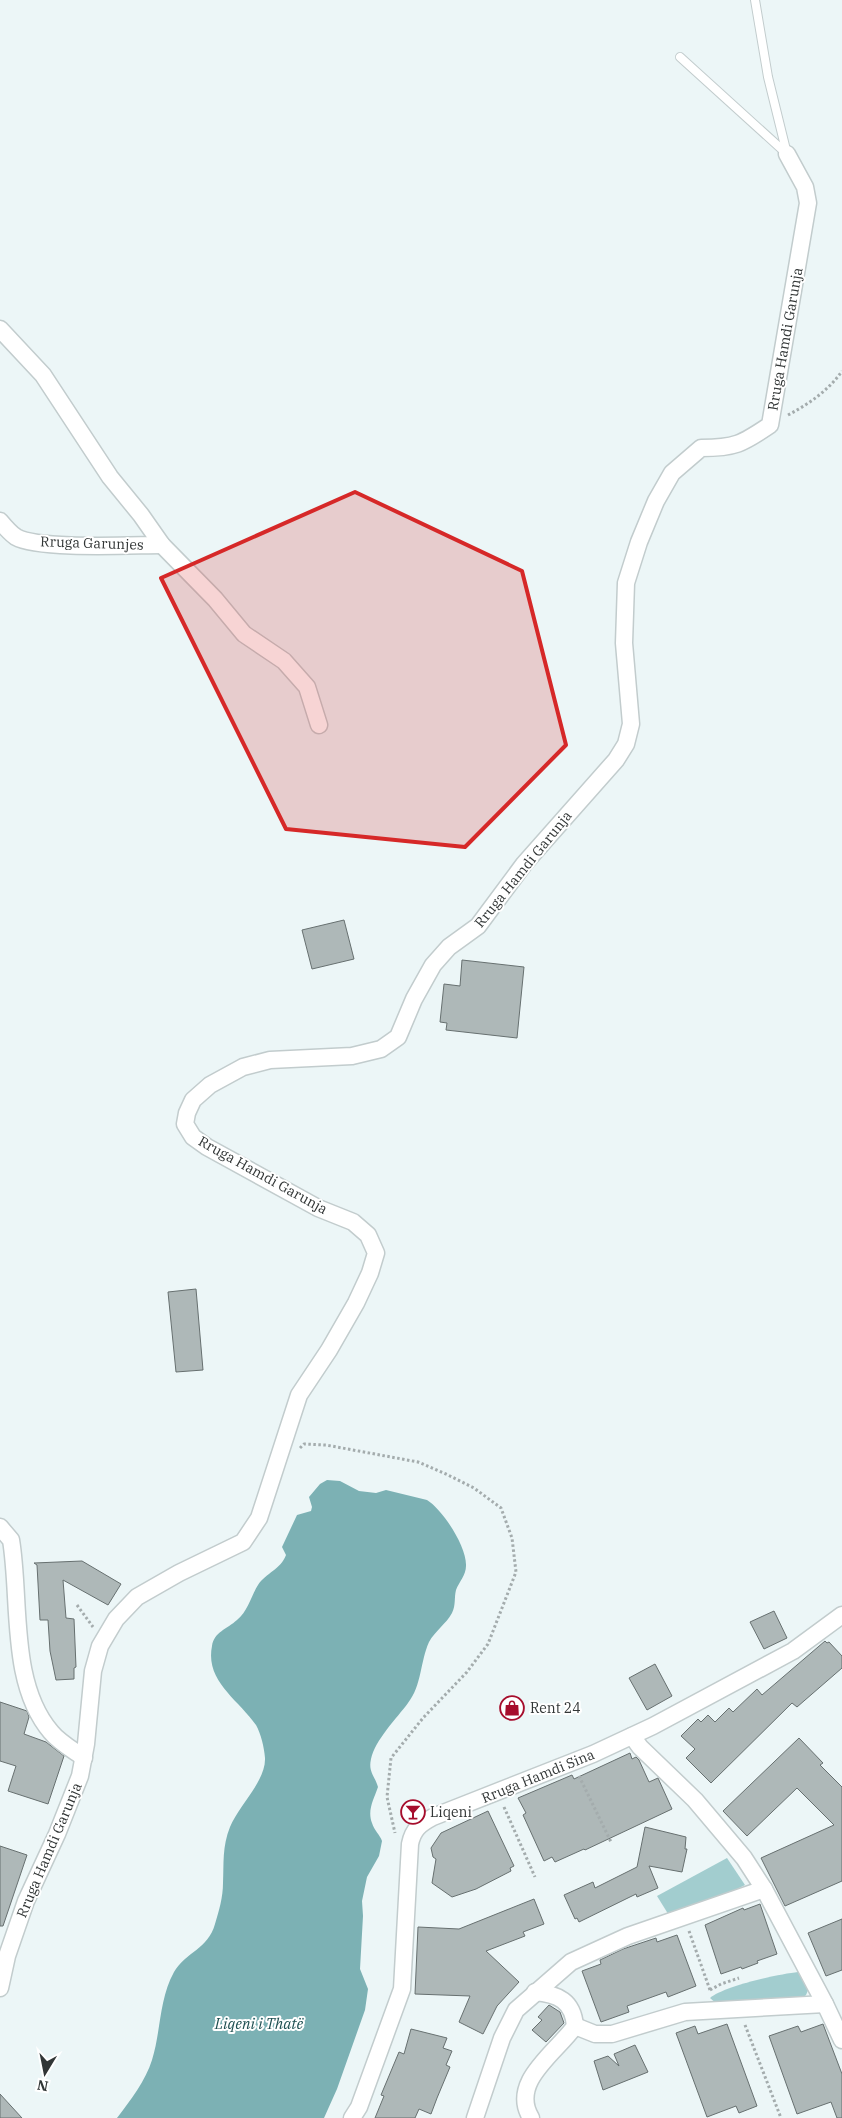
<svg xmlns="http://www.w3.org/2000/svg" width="842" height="2118" font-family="'IBM Plex Serif',serif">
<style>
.green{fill:#a2cdcf}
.water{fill:#7cb1b4}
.building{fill:#aeb8b8;stroke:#677070}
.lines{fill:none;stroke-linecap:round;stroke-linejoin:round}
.lane-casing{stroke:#c2cccd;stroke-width:10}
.street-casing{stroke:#c2cccd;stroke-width:19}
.path{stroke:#a4acad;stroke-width:3;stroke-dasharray:2.5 2.5;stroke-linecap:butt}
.lane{stroke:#fff;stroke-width:8}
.street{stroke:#fff;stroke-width:16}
.marked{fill:#d62828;fill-opacity:0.2;stroke:#d62828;stroke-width:4;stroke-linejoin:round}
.labels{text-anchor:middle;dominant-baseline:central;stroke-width:4;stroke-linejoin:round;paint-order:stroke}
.street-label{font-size:14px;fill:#323636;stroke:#fff}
.poi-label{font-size:14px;fill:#323636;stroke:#fff;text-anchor:start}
.water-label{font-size:15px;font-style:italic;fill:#1d4e50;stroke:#fff}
</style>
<rect width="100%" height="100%" fill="#ecf6f7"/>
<g class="green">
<path d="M 727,1858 L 745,1885 L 714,1901 L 670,1917 L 657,1896 Z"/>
<path d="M 798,1972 L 809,1988 L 806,1995 L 801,2000 L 717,2004 L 710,1998 C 724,1986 779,1974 798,1972 Z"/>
</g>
<path class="water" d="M 327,1480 L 340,1481 L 359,1491 L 376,1493 L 386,1490 L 427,1500 C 443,1510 467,1547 466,1566 C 466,1575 459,1582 456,1590 C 454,1598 456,1605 452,1613 C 446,1624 435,1631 429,1642 C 420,1662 422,1685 408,1703 C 397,1718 375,1740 371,1759 C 368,1772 375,1776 378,1787 C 374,1799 367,1810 372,1823 C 374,1830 380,1835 382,1841 L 379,1856 L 367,1877 L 362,1901 L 363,1916 L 360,1969 L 368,1989 L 365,2010 L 337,2089 L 324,2118 L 117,2118 C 130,2101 146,2080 152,2060 C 161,2031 159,1999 174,1972 C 186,1952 208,1949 215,1924 C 219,1911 223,1897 223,1883 C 224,1863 222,1847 230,1827 C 239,1805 266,1781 265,1758 C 264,1747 261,1734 256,1725 C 238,1699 205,1681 212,1646 C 214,1632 227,1629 237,1620 C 248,1611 251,1596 258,1585 C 266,1573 281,1569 286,1555 L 282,1547 L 297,1515 L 311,1511 L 312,1507 L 309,1497 L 320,1484 Z"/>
<g class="building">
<path d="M 344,920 L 354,959 L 312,969 L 302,930 Z"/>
<path d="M 462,960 L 524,967 L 517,1038 L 446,1030 L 447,1023 L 440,1022 L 444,984 L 460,986 Z"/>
<path d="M 196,1289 L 203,1370 L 176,1372 L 168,1292 Z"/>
<path d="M 82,1561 L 121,1584 L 108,1605 L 63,1580 L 66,1618 L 74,1619 L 76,1667 L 74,1668 L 74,1679 L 56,1680 L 50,1651 L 48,1620 L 40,1620 L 37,1565 L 34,1563 Z"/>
<path d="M 774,1611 L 787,1638 L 764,1649 L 750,1622 Z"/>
<path d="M 825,1641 L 827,1643 L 829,1642 L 842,1656 L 842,1668 L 797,1707 L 792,1703 L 711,1783 L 686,1758 L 695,1749 L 681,1736 L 698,1719 L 701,1722 L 708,1715 L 715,1722 L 729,1708 L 733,1712 L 757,1689 L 762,1695 Z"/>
<path d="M 655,1664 L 672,1696 L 647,1710 L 629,1678 Z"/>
<path d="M 0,1702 L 27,1711 L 29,1717 L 24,1734 L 46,1742 L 64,1756 L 48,1804 L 8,1791 L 16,1766 L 0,1761 Z"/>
<path d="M 799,1738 L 823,1763 L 820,1765 L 842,1787 L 842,1881 L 785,1906 L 761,1858 L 834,1825 L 797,1788 L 747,1836 L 723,1811 Z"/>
<path d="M 630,1753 L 632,1759 L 636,1757 L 639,1760 L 649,1782 L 658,1778 L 672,1809 L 585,1850 L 584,1849 L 555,1862 L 552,1857 L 544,1861 L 523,1815 L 526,1813 L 518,1798 L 572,1775 L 574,1779 Z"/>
<path d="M 488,1811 L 514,1866 L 510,1868 L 511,1871 L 476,1889 L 452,1897 L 432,1883 L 436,1859 L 433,1857 L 431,1848 L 441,1833 Z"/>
<path d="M 645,1827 L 686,1837 L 685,1849 L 687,1849 L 682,1872 L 649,1866 L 658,1888 L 637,1897 L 636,1894 L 579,1922 L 577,1918 L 575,1919 L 564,1895 L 593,1882 L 595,1888 L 637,1867 Z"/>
<path d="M 0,1846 L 27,1855 L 3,1926 L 0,1926 Z"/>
<path d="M 534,1899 L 544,1924 L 523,1932 L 525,1936 L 486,1951 L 519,1982 L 497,2006 L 483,2034 L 459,2022 L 470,1996 L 415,1994 L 418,1927 L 459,1929 Z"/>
<path d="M 760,1904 L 777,1954 L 757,1961 L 758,1963 L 742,1969 L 741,1967 L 721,1974 L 705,1925 L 743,1908 L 744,1910 Z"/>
<path d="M 842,1919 L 842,1970 L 826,1976 L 808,1933 Z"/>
<path d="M 677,1935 L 696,1986 L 668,1997 L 666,1992 L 627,2006 L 629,2012 L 601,2022 L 582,1971 L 601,1964 L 600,1960 L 623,1949 L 656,1938 L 657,1942 Z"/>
<path d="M 549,2005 L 560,2012 L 564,2023 L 546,2042 L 532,2030 L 542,2020 L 538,2017 Z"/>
<path d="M 727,2024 L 757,2106 L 739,2113 L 736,2106 L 707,2117 L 676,2033 L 695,2026 L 698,2034 Z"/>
<path d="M 823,2024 L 842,2074 L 842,2118 L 837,2118 L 831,2102 L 797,2114 L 769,2036 L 798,2026 L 801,2032 Z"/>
<path d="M 411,2029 L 447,2038 L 443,2048 L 452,2051 L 446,2065 L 450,2067 L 437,2098 L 431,2114 L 419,2109 L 415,2118 L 375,2118 L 384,2096 L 381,2095 L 399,2052 L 404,2054 Z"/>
<path d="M 635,2045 L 648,2072 L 603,2090 L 594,2061 L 608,2056 L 619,2066 L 614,2054 Z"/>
<path d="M 0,2094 L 22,2118 L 0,2118 Z"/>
</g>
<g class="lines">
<g class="lane-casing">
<g id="lane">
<path d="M 755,0 L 768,77 L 787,154"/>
<path d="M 680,57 L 787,154"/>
</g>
</g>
<g class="street-casing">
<g id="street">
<path d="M 0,329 L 43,375 L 110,477 L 141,515 L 162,545 L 215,599 L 244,634 L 284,661 L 307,687 L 319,725"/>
<path d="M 0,521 C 5,527 10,533 16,537 C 39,550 133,545 162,545"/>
<path d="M 0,1527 L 11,1540 C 21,1600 9,1683 51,1732 C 59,1742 73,1750 84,1758"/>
<path d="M 632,1736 L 640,1747 L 695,1800 L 744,1858 L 764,1889 L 825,2004 L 842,2040"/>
<path d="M 0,1988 L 7,1956 L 26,1901 L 57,1834 L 80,1776 L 86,1744 L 93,1671 L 100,1646 L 116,1619 L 137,1597 L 179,1573 L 243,1542 L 259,1518 L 299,1395 L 329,1350 L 356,1303 L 370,1273 L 376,1253 L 368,1235 L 353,1222 L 318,1208 L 207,1147 L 193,1137 L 185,1124 L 187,1113 L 193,1100 L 210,1085 L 243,1067 L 270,1060 L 352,1056 L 381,1049 L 398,1037 L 414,999 L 433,965 L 449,947 L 478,926 L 524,864 L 616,760 L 626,744 L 631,724 L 624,643 L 626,583 L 639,542 L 656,501 L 672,473 L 701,448 C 735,448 742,444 770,425 L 808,203 L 805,187 L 787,154"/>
<path d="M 575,2026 L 595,2034 L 612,2034 L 685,2012 L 825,2004"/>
<path d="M 352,2118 L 359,2107 L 402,1989 L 410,1844 C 413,1829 420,1824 433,1817 L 593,1754 L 653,1726 L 793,1651 L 842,1615"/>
<path d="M 475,2118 L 502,2038 L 516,2010 L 571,1962 L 628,1936 L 764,1889"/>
<path d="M 531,2118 C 509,2082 556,2053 575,2026 C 573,2001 558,1994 535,1992"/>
</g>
</g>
<g class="path">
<path d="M 788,415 C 809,404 829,390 842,371"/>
<path d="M 300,1448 L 304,1444 L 326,1445 L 418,1462 L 446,1474 L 474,1488 L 501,1508 L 512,1538 L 516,1572 L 488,1644 L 467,1672 L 423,1718 L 391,1758 L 387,1797 L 395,1833"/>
<path d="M 77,1605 L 93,1627"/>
<path d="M 579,1776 L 611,1842"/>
<path d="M 504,1807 L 535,1877"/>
<path d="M 689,1931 L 710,1990"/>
<path d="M 710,1990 L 721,1984 L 739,1978"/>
<path d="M 745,2025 L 781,2118"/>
</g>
<use href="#lane" class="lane"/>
<use href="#street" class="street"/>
</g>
<path class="marked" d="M 355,492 L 522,571 L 566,745 L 465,847 L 286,829 L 161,578 Z"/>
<defs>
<g id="shop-ring" transform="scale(1.25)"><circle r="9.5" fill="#fff" stroke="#a60d2c" stroke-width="1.5"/><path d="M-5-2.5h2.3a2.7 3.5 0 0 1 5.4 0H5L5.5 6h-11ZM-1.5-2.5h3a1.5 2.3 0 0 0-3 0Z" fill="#a60d2c"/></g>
<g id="bar-ring" transform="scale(1.25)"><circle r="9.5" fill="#fff" stroke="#a60d2c" stroke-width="1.5"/><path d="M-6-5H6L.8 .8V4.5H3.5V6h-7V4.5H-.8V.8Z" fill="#a60d2c"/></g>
</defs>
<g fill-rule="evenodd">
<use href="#shop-ring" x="512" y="1708"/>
<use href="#bar-ring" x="413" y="1812"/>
</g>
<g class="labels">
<g class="street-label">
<text transform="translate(785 339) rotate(-80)">Rruga Hamdi Garunja</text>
<text transform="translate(92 543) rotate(2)">Rruga Garunjes</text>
<text transform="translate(523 869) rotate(-51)">Rruga Hamdi Garunja</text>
<text transform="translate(263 1175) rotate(29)">Rruga Hamdi Garunja</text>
<text transform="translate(538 1776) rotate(-22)">Rruga Hamdi Sina</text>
<text transform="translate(49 1850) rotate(-67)">Rruga Hamdi Garunja</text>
</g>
<g class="poi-label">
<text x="530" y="1708">Rent 24</text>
<text x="430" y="1812">Liqeni</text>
</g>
<g class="water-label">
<text x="259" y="2023">Liqeni i Thatë</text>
</g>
</g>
<g transform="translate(45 2073) rotate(190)" stroke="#ffffff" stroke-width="4" paint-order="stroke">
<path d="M0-4L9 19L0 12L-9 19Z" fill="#323636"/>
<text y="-8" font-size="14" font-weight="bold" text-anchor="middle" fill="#323636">N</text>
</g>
</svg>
